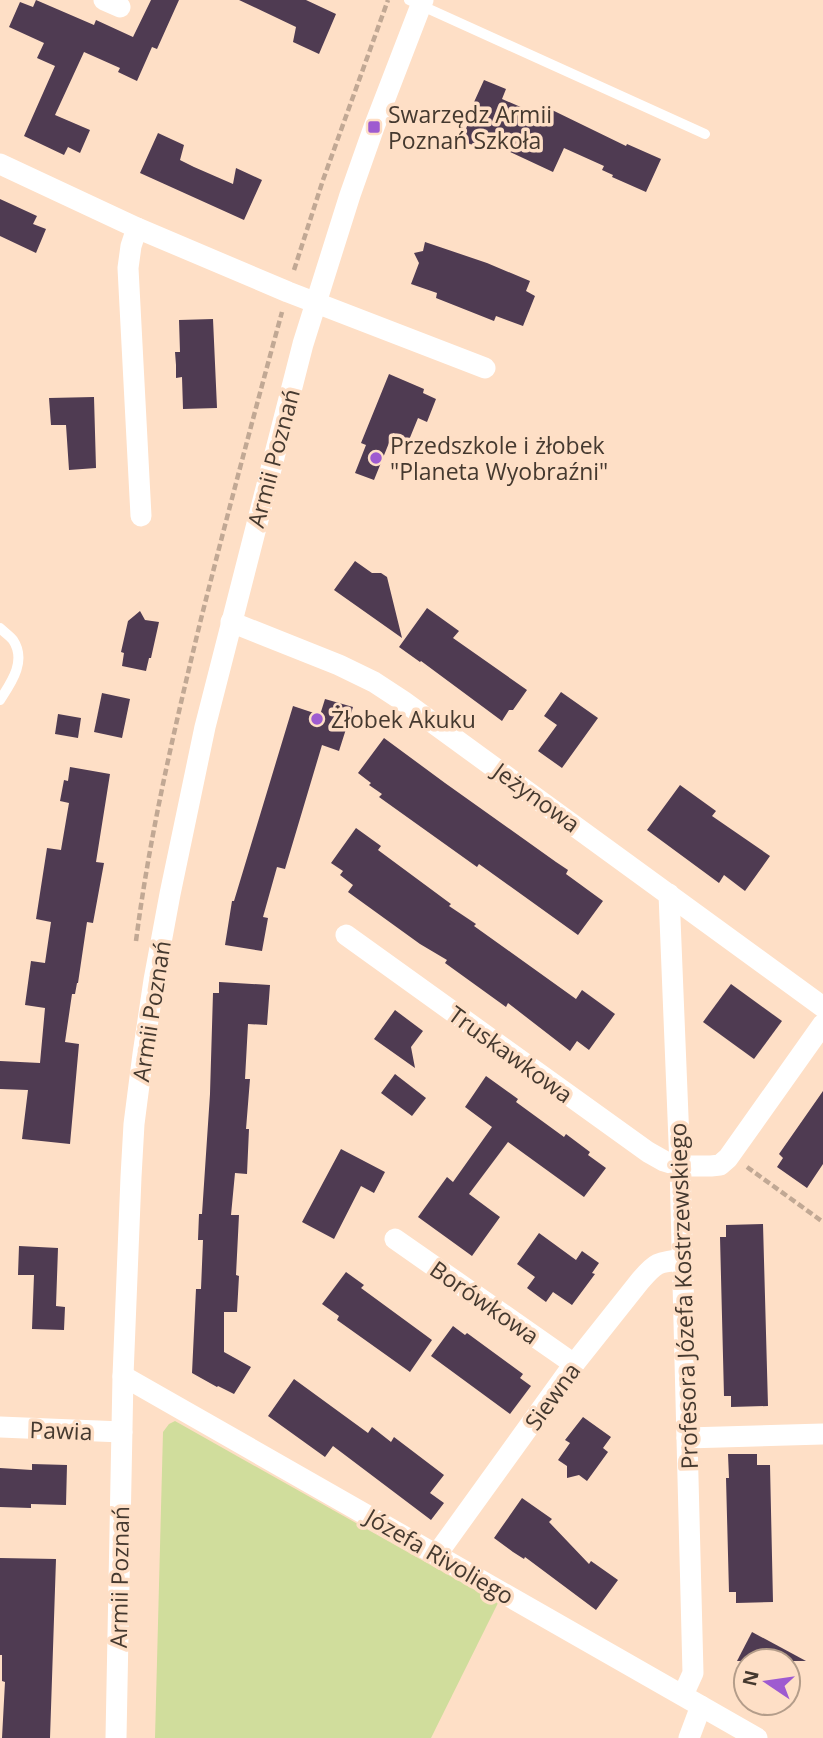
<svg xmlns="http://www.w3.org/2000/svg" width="823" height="1738" font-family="'Open Sans',sans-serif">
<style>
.green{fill:#d0dd9c}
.building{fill:#4f3b52}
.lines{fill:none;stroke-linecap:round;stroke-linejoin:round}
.path{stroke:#c1a894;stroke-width:4.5;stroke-dasharray:7 3.5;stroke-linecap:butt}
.service{stroke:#fff;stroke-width:10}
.minor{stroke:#fff;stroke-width:21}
.poi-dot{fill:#9e5bd0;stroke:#fedfc6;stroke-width:2.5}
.labels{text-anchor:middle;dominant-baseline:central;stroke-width:7;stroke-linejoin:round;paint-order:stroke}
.poi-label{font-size:23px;fill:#45392f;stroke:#fedfc6;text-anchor:start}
.street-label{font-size:23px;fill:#45392f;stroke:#fedfc6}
</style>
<rect width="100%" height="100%" fill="#fedfc6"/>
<path class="green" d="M 175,1421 L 498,1603 L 431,1738 L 155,1738 L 163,1432 L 169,1424 Z"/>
<g class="building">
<path d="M 36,0 L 94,25 L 96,20 L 133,37 L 151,0 L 179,0 L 157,49 L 152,47 L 137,81 L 118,72 L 120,68 L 84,52 L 55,115 L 90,130 L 80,153 L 68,147 L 64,155 L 24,136 L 55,66 L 37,58 L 44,43 L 9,27 L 20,2 L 33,7 Z"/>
<path d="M 239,0 L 306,0 L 336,14 L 319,54 L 293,42 L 296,27 Z"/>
<path d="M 484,80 L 506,89 L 502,99 L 546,118 L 550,109 L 626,146 L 627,144 L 661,159 L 646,192 L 612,177 L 613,175 L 602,170 L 604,166 L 564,148 L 553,172 L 497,146 L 495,151 L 480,144 L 479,148 L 461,140 L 468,124 L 465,122 Z"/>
<path d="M 158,133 L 184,145 L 180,160 L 194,167 L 233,184 L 236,168 L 262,180 L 244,220 L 140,173 Z"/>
<path d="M 0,199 L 37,216 L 33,224 L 46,229 L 36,253 L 0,236 Z"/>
<path d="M 425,242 L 487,263 L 530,281 L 526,291 L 535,296 L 523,326 L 496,316 L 494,321 L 436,298 L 437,293 L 411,284 L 419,263 L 414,253 L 423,251 Z"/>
<path d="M 213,319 L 217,408 L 183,409 L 182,377 L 176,378 L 176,365 L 175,352 L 180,352 L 179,320 Z"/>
<path d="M 389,374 L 424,389 L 423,393 L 436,399 L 427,422 L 418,418 L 409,440 L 393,433 L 374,480 L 355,473 L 366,445 L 361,443 Z"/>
<path d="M 94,397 L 96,468 L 69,470 L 66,425 L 51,425 L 49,398 Z"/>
<path d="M 355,561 L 372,573 L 381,573 L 387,577 L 402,638 L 334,590 Z"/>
<path d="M 427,608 L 459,631 L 453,638 L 527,690 L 513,710 L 509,710 L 502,721 L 421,661 L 420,662 L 399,647 Z"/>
<path d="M 140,611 L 145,620 L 159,622 L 151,658 L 149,658 L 146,671 L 122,666 L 124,653 L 121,652 L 128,621 Z"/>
<path d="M 561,692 L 598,718 L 562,768 L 538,751 L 557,725 L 544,716 Z"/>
<path d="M 102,693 L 130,699 L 122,738 L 94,732 Z"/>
<path d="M 325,699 L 353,707 L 339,751 L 322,745 L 285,869 L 277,867 L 263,917 L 268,918 L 262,951 L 225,945 L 232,901 L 234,901 L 293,706 L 320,715 Z"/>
<path d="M 58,714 L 81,718 L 78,738 L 55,734 Z"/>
<path d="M 384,738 L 445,783 L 556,862 L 568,870 L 566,874 L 603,901 L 578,935 L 479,864 L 477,867 L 379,797 L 382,794 L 369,785 L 371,783 L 358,773 Z"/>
<path d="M 70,767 L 110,774 L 96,862 L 104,863 L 93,923 L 87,922 L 78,983 L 77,983 L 75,994 L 72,994 L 65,1042 L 79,1044 L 70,1144 L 22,1139 L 28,1090 L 0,1089 L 0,1061 L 40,1063 L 45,1008 L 25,1005 L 31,961 L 45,963 L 51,922 L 36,919 L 47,848 L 61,850 L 69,803 L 60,801 L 64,780 L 68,781 Z"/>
<path d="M 680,785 L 716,811 L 712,816 L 770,856 L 745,891 L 724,875 L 719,883 L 647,830 Z"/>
<path d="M 356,828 L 381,846 L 378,850 L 451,904 L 449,906 L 476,924 L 474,926 L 576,999 L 582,990 L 615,1014 L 589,1050 L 577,1041 L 570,1051 L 508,1003 L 506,1007 L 445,963 L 447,960 L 420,944 L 348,892 L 353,885 L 340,875 L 343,871 L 331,863 Z"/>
<path d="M 219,982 L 270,985 L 267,1025 L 248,1024 L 245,1079 L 250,1079 L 246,1129 L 249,1129 L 247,1174 L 235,1173 L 231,1215 L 239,1215 L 236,1275 L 239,1276 L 237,1312 L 224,1312 L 224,1352 L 251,1367 L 234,1394 L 218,1386 L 217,1387 L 192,1373 L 196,1289 L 201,1289 L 203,1240 L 198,1240 L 199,1214 L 202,1214 L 210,1094 L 213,993 L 219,993 Z"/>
<path d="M 731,984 L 782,1021 L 754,1059 L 703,1022 Z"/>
<path d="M 395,1010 L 423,1031 L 411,1047 L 415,1068 L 374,1039 Z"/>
<path d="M 395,1074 L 426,1098 L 412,1116 L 381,1093 Z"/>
<path d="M 486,1076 L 518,1099 L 516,1102 L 564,1137 L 566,1134 L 590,1152 L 588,1155 L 606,1168 L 584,1197 L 508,1142 L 469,1194 L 500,1217 L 472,1256 L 418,1217 L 447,1177 L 453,1182 L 492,1127 L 465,1107 Z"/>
<path d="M 823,1091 L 823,1164 L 807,1188 L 777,1167 L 783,1158 L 779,1154 Z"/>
<path d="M 341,1149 L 385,1172 L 374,1193 L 361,1186 L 334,1239 L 302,1222 Z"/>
<path d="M 763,1224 L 768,1406 L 731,1407 L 731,1396 L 724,1396 L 720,1237 L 726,1237 L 726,1225 Z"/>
<path d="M 539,1233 L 576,1260 L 582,1251 L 599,1263 L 592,1273 L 595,1274 L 572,1305 L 553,1292 L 546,1302 L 527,1288 L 535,1277 L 517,1264 Z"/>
<path d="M 19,1246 L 58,1248 L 56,1306 L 65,1307 L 64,1330 L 32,1329 L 34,1275 L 18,1275 Z"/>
<path d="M 346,1272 L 364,1285 L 361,1288 L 432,1340 L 410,1372 L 337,1320 L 339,1316 L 322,1304 Z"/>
<path d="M 453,1326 L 465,1335 L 467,1333 L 523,1374 L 520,1378 L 531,1386 L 510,1414 L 431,1356 Z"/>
<path d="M 294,1379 L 368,1433 L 372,1427 L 391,1442 L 394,1437 L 444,1475 L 430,1493 L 444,1503 L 431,1520 L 333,1446 L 325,1457 L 268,1416 Z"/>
<path d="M 583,1417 L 611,1437 L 603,1448 L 608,1452 L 587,1481 L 579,1475 L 567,1478 L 567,1466 L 558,1460 L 570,1443 L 565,1440 Z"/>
<path d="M 728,1454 L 757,1454 L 757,1465 L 770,1465 L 773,1602 L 736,1603 L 736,1592 L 729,1592 L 726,1478 L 729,1478 Z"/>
<path d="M 32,1464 L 67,1465 L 66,1505 L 31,1504 L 31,1508 L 0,1507 L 0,1468 L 32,1470 Z"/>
<path d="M 522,1498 L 552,1519 L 549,1522 L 589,1564 L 591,1561 L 618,1580 L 596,1610 L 525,1557 L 524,1559 L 513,1552 L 494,1538 Z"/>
<path d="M 0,1558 L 56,1559 L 50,1738 L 2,1738 L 5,1682 L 2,1681 L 2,1655 L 0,1655 Z"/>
<path d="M 752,1632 L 806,1661 L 737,1661 Z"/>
</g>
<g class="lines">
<g class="path">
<path d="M 294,270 L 323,180 L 388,0"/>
<path d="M 136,941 C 150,832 175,726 201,619 C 227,516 254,414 282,312"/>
<path d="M 747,1167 L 823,1222"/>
</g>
<g class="service">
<path d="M 409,0 L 705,134"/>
<path d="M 0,628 C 4,632 10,636 13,640 C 27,661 11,683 0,700"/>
</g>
<g class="minor">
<path d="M 104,0 L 120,7"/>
<path d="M 0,164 L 137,228 L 288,292 L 485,368"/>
<path d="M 137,228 L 131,246 L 128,268 L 141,516"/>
<path d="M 231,622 L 339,665 L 374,682 L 403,701 L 823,1007"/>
<path d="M 669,894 L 680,1166 L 693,1673 L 683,1695"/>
<path d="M 346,935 L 648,1152 L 664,1161 L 680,1166 L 711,1166 L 720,1165 L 728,1158 L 823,1024"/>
<path d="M 395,1239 L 574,1364"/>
<path d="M 123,1376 L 757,1738"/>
<path d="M 0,1427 L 122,1432"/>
<path d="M 687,1438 L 823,1434"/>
<path d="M 437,1554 L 574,1364 L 640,1281 C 656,1262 658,1262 682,1260"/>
<path d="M 116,1738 L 123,1376 L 131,1177 L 134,1124 L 143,1054 L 154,980 L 170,894 L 205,727 L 303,344 L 350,195 L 374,127 L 423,0"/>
<path d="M 689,1738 L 701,1706"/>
</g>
</g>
<g class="poi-dot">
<rect x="367" y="120" width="14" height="14" rx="3.5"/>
<circle cx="376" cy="458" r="7"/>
<circle cx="317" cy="719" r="7"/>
</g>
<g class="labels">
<g class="poi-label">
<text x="388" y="114">Swarzędz Armii<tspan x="388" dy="26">Poznań Szkoła</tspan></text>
<text x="390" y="445">Przedszkole i żłobek<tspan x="390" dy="26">"Planeta Wyobraźni"</tspan></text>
<text x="331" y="719">Żłobek Akuku</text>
</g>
<g class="street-label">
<text transform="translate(273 458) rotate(-75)">Armii Poznań</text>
<text transform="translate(537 797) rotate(36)">Jeżynowa</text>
<text transform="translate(151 1011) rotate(-81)">Armii Poznań</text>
<text transform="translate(511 1054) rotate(36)">Truskawkowa</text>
<text transform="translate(683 1296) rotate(-92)">Profesora Józefa Kostrzewskiego</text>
<text transform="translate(485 1302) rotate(35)">Borówkowa</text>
<text transform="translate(552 1396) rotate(-54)">Siewna</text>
<text transform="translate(61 1430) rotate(2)">Pawia</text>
<text transform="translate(440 1556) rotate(30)">Józefa Rivoliego</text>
<text transform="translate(119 1577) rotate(-89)">Armii Poznań</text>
</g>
</g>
<g transform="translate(767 1682) rotate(283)"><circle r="33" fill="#fedfc6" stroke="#b49d8a" stroke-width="2"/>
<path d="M0-5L12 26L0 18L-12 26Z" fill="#9e5bd0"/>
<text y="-10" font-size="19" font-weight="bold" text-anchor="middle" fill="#45392f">N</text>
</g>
</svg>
